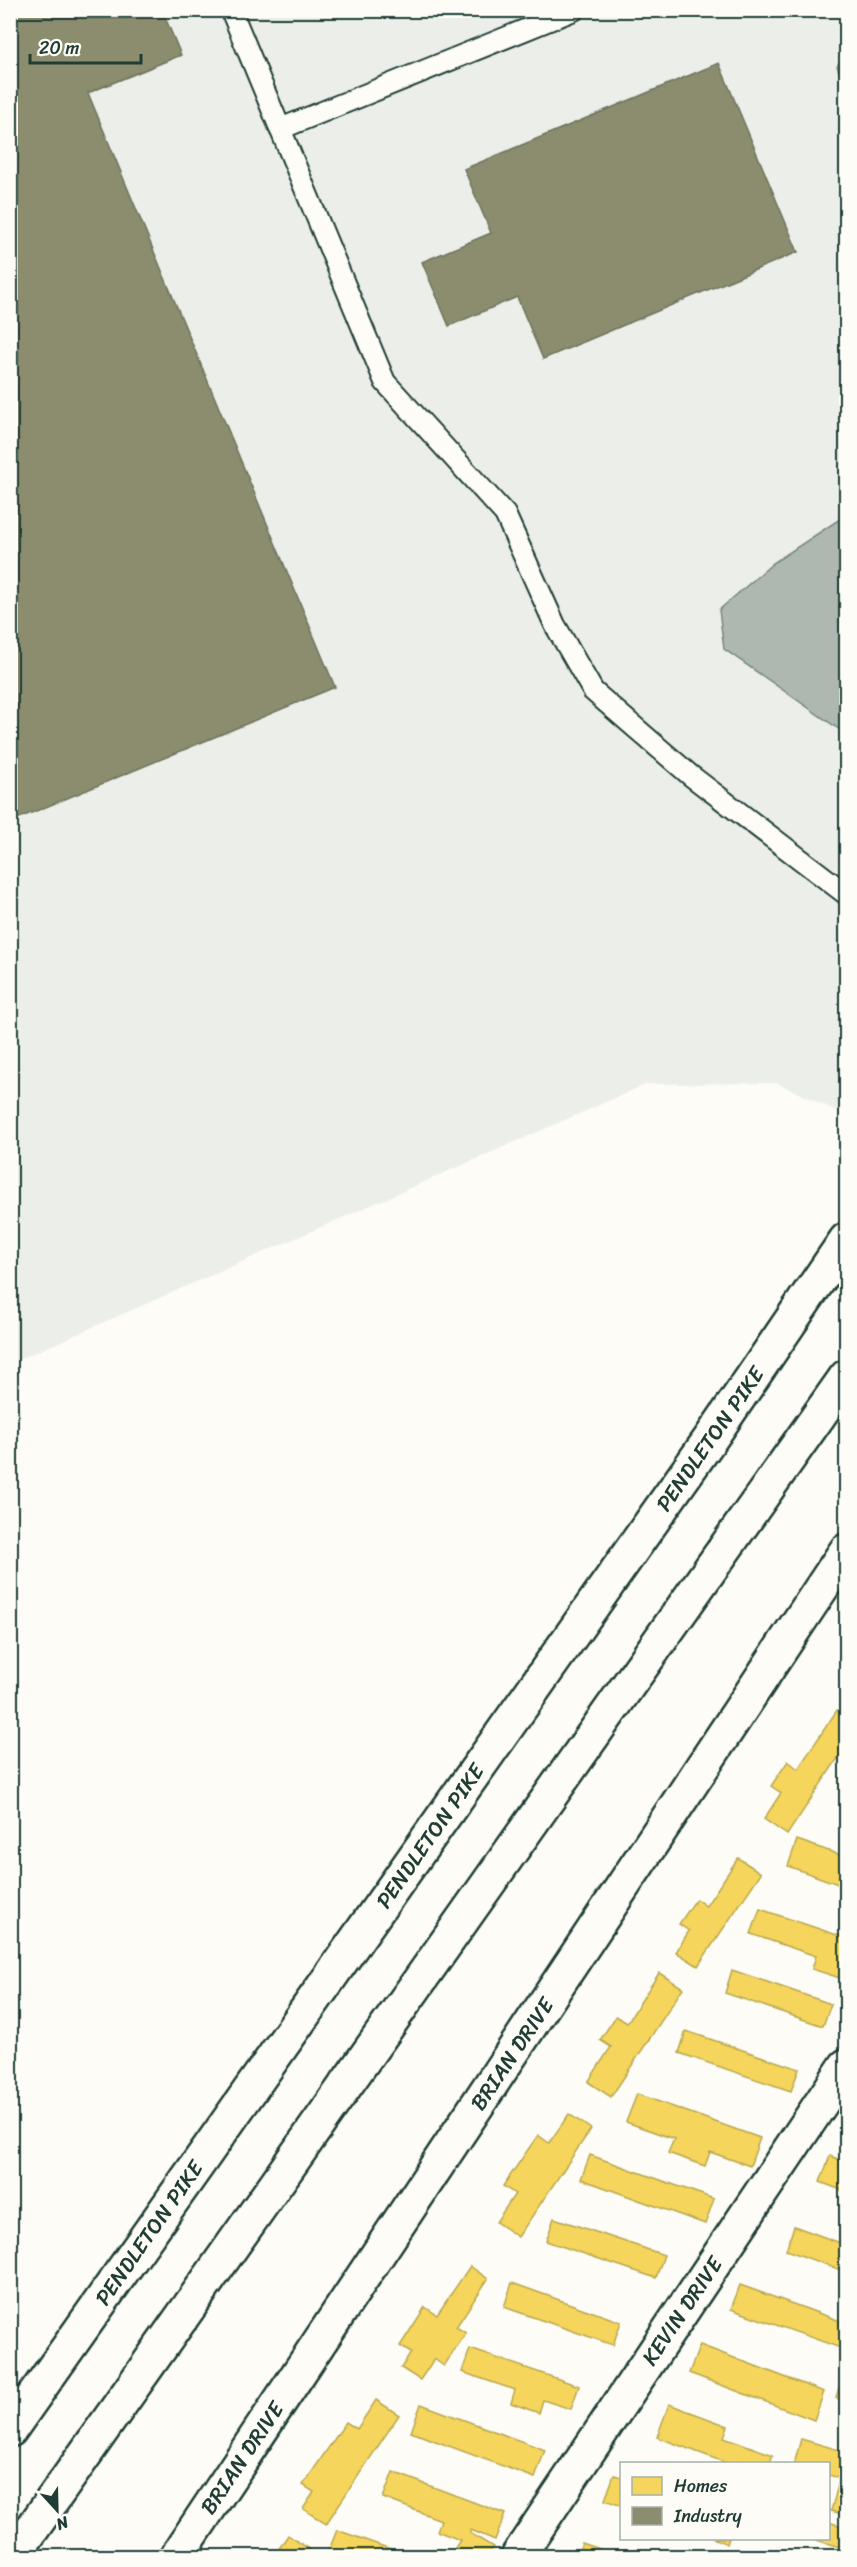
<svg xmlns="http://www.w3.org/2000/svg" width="857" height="2567" font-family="Sriracha,sans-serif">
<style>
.built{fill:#eceee9}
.water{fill:#aeb8b1;stroke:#75877f;stroke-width:1.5}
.homes{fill:#f6d55c;stroke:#b6a750;stroke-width:1.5}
.industry{fill:#8c8c6e;stroke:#6b745d;stroke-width:1.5}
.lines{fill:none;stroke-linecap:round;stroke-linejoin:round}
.lane-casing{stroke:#1f3d34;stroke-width:24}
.street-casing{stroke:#1f3d34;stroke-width:38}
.primary-casing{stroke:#1f3d34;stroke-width:38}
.lane{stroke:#fdfcf7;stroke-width:20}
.street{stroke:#fdfcf7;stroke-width:33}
.primary{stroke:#fdfcf7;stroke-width:33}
.labels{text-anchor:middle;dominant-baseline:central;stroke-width:6;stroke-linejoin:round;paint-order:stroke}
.street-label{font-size:22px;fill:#1f3d34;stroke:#fdfcf7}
</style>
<rect width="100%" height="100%" fill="#fdfcf7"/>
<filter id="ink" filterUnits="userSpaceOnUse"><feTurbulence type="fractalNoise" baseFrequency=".0167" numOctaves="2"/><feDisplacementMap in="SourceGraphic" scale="12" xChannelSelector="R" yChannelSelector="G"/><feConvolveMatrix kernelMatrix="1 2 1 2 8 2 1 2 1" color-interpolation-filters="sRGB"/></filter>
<g filter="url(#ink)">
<path class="built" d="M 11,11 L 846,11 L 846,1115 L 777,1083 L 647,1084 L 11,1363 Z"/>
<g class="water">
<path d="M 846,53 L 846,89 L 837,66 Z"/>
<path d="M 846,515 L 846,734 L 724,649 L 719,610 L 773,563 Z"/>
</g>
<g class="homes">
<path d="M 837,1710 L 846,1717 L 846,1746 L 787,1835 L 764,1819 L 781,1793 L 771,1786 L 788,1761 L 798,1769 Z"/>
<path d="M 846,1786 L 846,1801 L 842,1800 Z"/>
<path d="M 797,1840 L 846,1857 L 846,1887 L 788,1866 Z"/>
<path d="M 738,1858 L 761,1873 L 698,1966 L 676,1952 L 689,1931 L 679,1924 L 696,1899 L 706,1906 Z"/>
<path d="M 760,1909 L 846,1938 L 846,1966 L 844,1965 L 840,1978 L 812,1969 L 816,1956 L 751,1934 Z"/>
<path d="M 732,1970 L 831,2004 L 823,2026 L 725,1993 Z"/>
<path d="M 659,1973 L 683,1988 L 611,2097 L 588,2082 L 611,2047 L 600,2040 L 616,2016 L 627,2023 Z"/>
<path d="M 686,2031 L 799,2069 L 791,2091 L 679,2053 Z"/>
<path d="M 637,2094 L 760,2138 L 750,2166 L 710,2152 L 705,2166 L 668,2153 L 674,2139 L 626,2122 Z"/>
<path d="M 569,2114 L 591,2129 L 518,2237 L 496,2222 L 515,2194 L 503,2186 L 538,2135 L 549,2143 Z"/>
<path d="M 590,2155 L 714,2199 L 705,2224 L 581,2179 Z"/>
<path d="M 830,2156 L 846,2162 L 846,2192 L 820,2182 Z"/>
<path d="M 554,2218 L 664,2255 L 656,2278 L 546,2241 Z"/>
<path d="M 794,2226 L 846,2245 L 846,2272 L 786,2250 Z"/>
<path d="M 470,2266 L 488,2279 L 456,2327 L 466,2333 L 444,2366 L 434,2359 L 420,2380 L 401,2368 L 411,2353 L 400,2346 L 425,2307 L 437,2315 Z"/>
<path d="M 512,2283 L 621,2322 L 613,2345 L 504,2307 Z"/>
<path d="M 740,2285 L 846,2323 L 846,2350 L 731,2309 Z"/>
<path d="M 700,2345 L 824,2392 L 814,2420 L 689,2373 Z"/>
<path d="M 470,2349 L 579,2386 L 571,2409 L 543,2400 L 539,2413 L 511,2403 L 515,2390 L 462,2372 Z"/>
<path d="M 843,2373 L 846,2374 L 846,2401 L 836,2398 Z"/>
<path d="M 376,2400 L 399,2415 L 326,2524 L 303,2509 L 314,2492 L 303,2485 L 346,2422 L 357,2429 Z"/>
<path d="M 421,2404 L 545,2450 L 535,2478 L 411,2432 Z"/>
<path d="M 669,2404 L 728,2426 L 724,2437 L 773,2455 L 769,2464 L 729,2464 L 657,2437 Z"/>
<path d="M 801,2439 L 846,2452 L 846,2515 L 831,2511 L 840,2478 L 828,2475 L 828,2464 L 794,2464 Z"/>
<path d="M 393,2472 L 505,2514 L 495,2540 L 471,2530 L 470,2533 L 493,2547 L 488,2556 L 450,2556 L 460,2540 L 437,2531 L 441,2520 L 383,2498 Z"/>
<path d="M 614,2475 L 622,2477 L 622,2506 L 605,2500 Z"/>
<path d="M 828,2522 L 846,2527 L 846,2549 L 810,2538 L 828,2538 Z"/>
<path d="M 337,2530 L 410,2556 L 327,2555 Z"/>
<path d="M 288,2535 L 310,2550 L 306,2556 L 274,2556 Z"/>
<path d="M 713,2538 L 729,2538 L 727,2544 Z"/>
<path d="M 582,2543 L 621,2556 L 577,2556 Z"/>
</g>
<g class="industry">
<path d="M 10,10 L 162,10 L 181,55 L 88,93 L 335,687 L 10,822 Z"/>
<path d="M 719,63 L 798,252 L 543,359 L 517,297 L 449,326 L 422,262 L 491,233 L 464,169 Z"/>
</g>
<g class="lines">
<g class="lane-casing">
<g id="lane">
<path d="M 231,10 L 385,382 L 505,514 L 555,625 L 593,691 L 690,775 L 846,894"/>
<path d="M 280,129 L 574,10"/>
</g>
</g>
<g class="street-casing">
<g id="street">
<path d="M 177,2556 L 846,1551"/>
<path d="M 518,2556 L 846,2066"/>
</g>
</g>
<g class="primary-casing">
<g id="primary">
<path d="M 10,2430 L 713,1435 L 846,1240"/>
<path d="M 13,2556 L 846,1377"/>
</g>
</g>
<use href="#lane" class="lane"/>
<use href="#street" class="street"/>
<use href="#primary" class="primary"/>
</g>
</g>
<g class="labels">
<g class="street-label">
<text transform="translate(710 1439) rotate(-55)">PENDLETON PIKE</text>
<text transform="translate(430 1836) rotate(-55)">PENDLETON PIKE</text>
<text transform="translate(512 2054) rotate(-56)">BRIAN DRIVE</text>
<text transform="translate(149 2233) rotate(-55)">PENDLETON PIKE</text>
<text transform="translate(682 2311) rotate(-56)">KEVIN DRIVE</text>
<text transform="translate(242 2458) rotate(-56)">BRIAN DRIVE</text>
</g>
</g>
<rect width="857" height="2567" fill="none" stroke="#fdfcf7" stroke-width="36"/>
<rect x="18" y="18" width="821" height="2531" fill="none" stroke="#1f3d34" stroke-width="2" filter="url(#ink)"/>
<rect x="620" y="2462" width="210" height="78" fill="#fdfcf7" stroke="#a4b0a9" stroke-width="1.5"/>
<rect x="632" y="2477" width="30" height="18" fill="#f6d55c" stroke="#a4b0a9" stroke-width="1.5"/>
<text x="674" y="2492" font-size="18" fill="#1f3d34">Homes</text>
<rect x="632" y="2507" width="30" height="18" fill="#8c8c6e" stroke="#a4b0a9" stroke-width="1.5"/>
<text x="674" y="2522" font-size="18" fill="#1f3d34">Industry</text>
<g transform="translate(57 2510) rotate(158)" stroke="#fdfcf7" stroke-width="4.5" paint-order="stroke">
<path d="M0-4.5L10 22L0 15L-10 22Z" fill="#1f3d34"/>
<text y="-9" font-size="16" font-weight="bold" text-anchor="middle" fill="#1f3d34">N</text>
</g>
<path d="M30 54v9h111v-9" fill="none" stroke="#1f3d34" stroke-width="3"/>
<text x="39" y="54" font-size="18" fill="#1f3d34" stroke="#fdfcf7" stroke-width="4.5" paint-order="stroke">20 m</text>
</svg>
